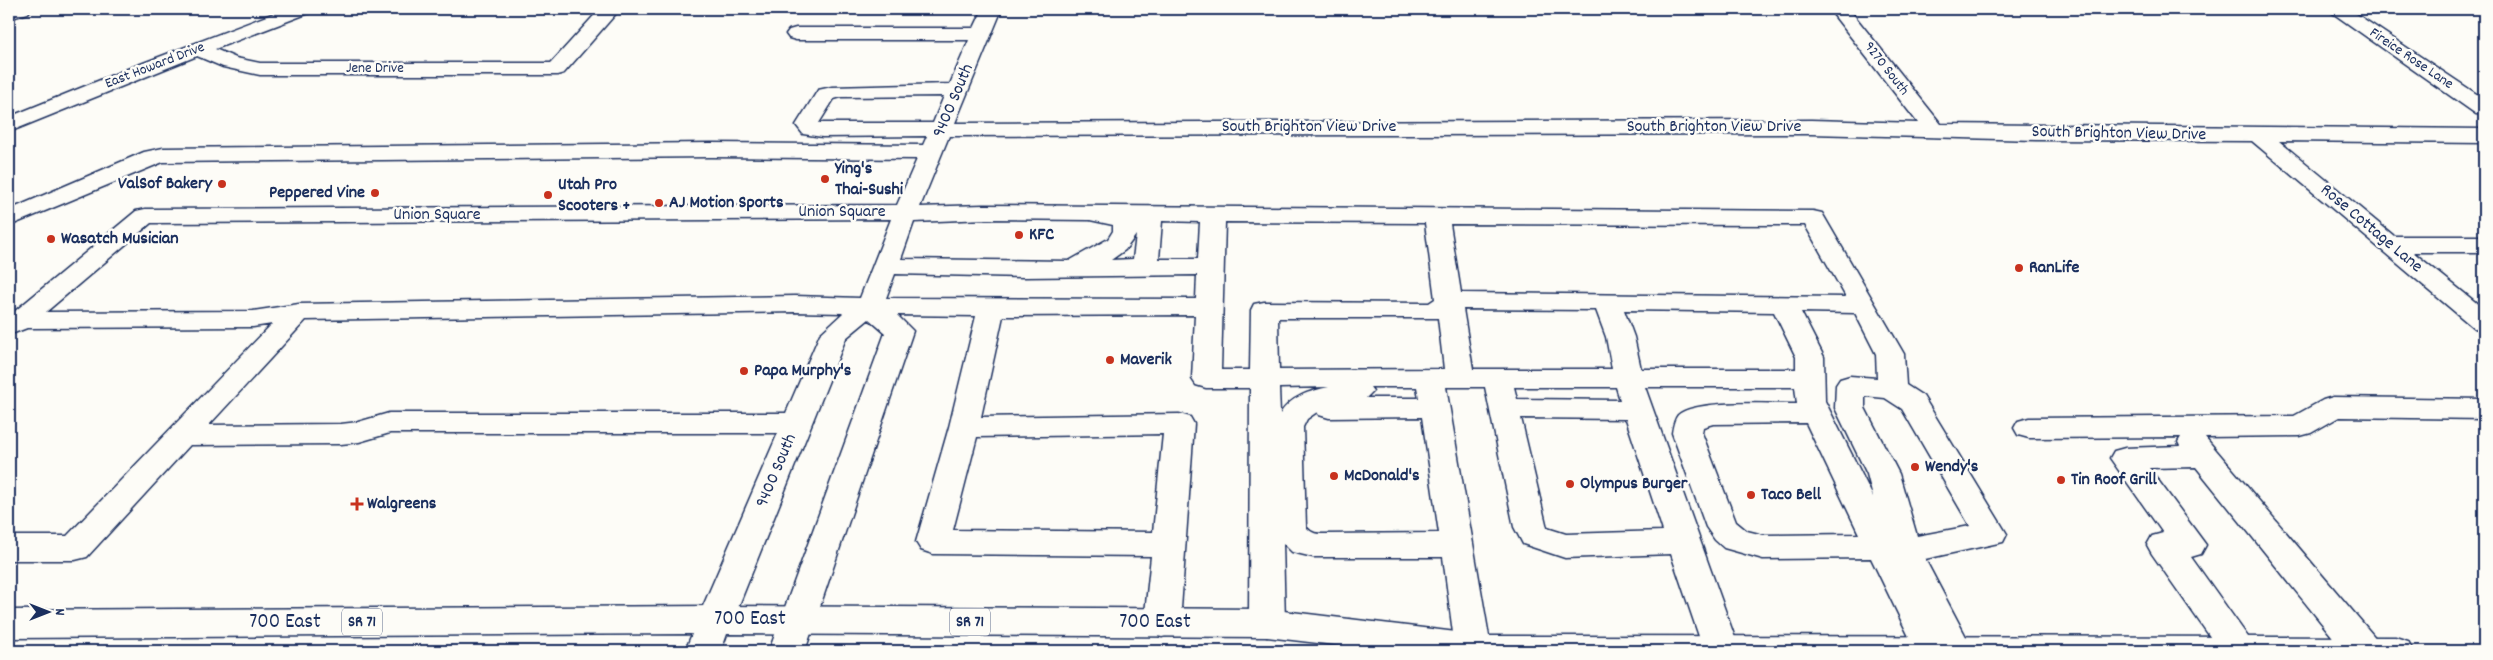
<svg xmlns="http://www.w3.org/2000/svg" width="2493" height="660" font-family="Dekko,sans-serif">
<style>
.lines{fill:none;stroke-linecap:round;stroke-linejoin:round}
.minor-casing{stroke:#1b2f5e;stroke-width:3}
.major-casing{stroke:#1b2f5e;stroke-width:3}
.minor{fill:#fdfcf7;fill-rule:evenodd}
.major{fill:#fdfcf7;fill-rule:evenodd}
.poi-dot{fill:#c8321e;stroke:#fdfcf7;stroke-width:2}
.labels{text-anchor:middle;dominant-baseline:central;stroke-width:5;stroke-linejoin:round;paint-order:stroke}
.far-street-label{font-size:15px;fill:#1b2f5e;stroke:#fdfcf7}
.shield{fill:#fdfcf7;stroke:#5f6c8c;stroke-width:1}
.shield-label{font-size:16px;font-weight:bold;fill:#1b2f5e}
.street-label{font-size:18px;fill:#1b2f5e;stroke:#fdfcf7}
.poi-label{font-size:18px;font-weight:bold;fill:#1b2f5e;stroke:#fdfcf7;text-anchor:start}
.near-street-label{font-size:21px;fill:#1b2f5e;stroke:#fdfcf7}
</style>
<rect width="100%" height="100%" fill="#fdfcf7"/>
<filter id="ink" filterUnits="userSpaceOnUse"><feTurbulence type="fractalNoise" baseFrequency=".02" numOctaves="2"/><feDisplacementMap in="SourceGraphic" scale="10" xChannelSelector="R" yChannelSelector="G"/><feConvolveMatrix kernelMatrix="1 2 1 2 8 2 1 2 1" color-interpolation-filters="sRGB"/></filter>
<g filter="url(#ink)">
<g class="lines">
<g class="minor-casing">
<g id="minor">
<path d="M 9,9 L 31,9 L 28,13 L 9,19 Z"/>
<path d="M 285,9 L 312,9 L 309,13 L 215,49 L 236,58 L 260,63 L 551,63 L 600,9 L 620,9 L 564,73 L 557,75 L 260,75 L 223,67 L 197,56 L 9,132 L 9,117 L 125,70 Z"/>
<path d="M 983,9 L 1002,9 L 955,123 L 1811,120 L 1918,123 L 1829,9 L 1849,9 L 1941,124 L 2484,129 L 2484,143 L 2279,141 L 2394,236 L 2484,236 L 2484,252 L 2413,252 L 2484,309 L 2484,330 L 2474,328 L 2252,141 L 2036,140 L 1811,134 L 949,136 L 920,207 L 983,205 L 1813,211 L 1822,213 L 1904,354 L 1906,385 L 1923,396 L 2007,534 L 2003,542 L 1925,559 L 1973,650 L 1916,651 L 1871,558 L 1763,559 L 1724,548 L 1715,540 L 1706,527 L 1672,433 C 1673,427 1674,420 1678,415 C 1695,399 1772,404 1797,404 L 1795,387 L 1645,387 L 1739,649 L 1738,651 L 1704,651 L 1671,554 L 1565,558 L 1523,544 L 1514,527 L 1485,387 L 1446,387 L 1491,648 L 1489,651 L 1457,651 L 1455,648 L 1443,557 L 1313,557 L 1292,552 L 1283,543 L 1285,623 L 1279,633 L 1267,637 L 1255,633 L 1249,623 L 1250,388 L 1206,388 L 1196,385 L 1192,379 L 1195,315 L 1003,316 L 981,417 L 1179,414 L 1190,417 L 1194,424 L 1180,623 L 1174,633 L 1162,637 L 1150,633 L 1144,623 L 1151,556 L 933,554 L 921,550 L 916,542 L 949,427 L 976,316 L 897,315 L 913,331 L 805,651 L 769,651 L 885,333 L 869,319 L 846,338 L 733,620 L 727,630 L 715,634 L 703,630 L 697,620 L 778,433 L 390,433 L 359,442 L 341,444 L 190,445 L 87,557 L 75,560 L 9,560 L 9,536 L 67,536 L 272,324 L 253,327 L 27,328 L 14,333 L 9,332 L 9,316 L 136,211 L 145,209 L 897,205 L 917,159 L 711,157 L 163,162 L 9,226 L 9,210 L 144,152 L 163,148 L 711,143 L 923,145 L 927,136 L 822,137 L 803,134 L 796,125 L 818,90 L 832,87 L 950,84 L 969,40 L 796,40 L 789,38 L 786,34 L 789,30 L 796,28 L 974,28 ZM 944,96 L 933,123 L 819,123 L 834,99 L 841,97 ZM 891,219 L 860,298 L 795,296 L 299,304 L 253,311 L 46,312 L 151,223 ZM 986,219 L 1090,220 L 1113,225 L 1113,231 L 1108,239 L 1069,261 L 901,259 L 914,222 ZM 1162,221 L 1200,222 L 1198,259 L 1159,259 ZM 1225,222 L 1425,223 L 1435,299 L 1429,303 L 1264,302 L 1254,304 L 1251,310 L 1250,370 L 1221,370 ZM 1450,224 L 1805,225 L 1846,297 L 1461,293 ZM 1136,235 L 1133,259 L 1111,260 L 1125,250 ZM 895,274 L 1025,277 L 1197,275 L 1196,299 L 886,298 ZM 1463,309 L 1596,310 L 1606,337 L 1612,369 L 1473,369 ZM 1624,310 L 1774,312 L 1796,357 L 1796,369 L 1641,369 L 1634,337 ZM 795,312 L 843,313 L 820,334 L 786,413 L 389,413 L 358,422 L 341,424 L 209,425 L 306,320 ZM 1801,312 L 1855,313 L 1876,354 L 1877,378 L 1850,376 L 1840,379 L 1836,385 L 1835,408 L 1867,474 L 1873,497 L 1825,401 L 1824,357 ZM 1278,318 L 1438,318 L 1444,369 L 1279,370 ZM 1329,387 C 1310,391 1291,396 1280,414 L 1279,388 ZM 1370,387 L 1417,387 L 1419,398 L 1366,398 L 1373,391 ZM 1514,387 L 1616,387 L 1620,400 L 1517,399 ZM 1865,396 L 1885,398 L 1902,409 L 1970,526 L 1917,536 L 1899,474 L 1865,408 ZM 1317,412 L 1319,415 L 1329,418 L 1422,417 L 1439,533 L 1325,534 C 1317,534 1312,534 1306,527 L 1303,427 L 1307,419 ZM 1521,418 L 1626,419 L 1663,531 L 1566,534 L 1547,528 ZM 1806,423 L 1859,534 L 1763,535 L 1747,531 L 1736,522 L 1702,433 L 1703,427 L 1713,424 ZM 1163,434 L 1153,532 L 953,530 L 977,437 Z"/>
<path d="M 2327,9 L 2349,9 L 2484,99 L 2484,115 L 2476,114 Z"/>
<path d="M 2333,397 L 2484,399 L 2484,419 L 2339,417 L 2311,433 L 2300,436 L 2205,437 L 2378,641 L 2383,651 L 2344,651 L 2196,467 L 2149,468 L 2206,545 L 2201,554 L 2191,557 L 2258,651 L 2220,651 L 2152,554 L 2147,545 L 2152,536 L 2163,533 L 2110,458 L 2114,451 L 2125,448 L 2180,446 L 2178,442 L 2181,437 L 2029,438 L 2018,435 L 2014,428 L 2018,421 L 2029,418 L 2294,416 L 2323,400 Z"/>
</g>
</g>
<g class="major-casing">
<path id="major" d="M 715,606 L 1267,609 L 1489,636 L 2395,637 L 2408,641 L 2413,651 L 1385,651 L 1267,637 L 727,634 L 721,651 L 685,651 L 692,634 L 9,638 L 9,610 Z"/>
</g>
<use href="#minor" class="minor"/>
<use href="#major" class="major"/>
</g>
</g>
<g class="poi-dot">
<circle cx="825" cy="179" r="5"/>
<circle cx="222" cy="184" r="5"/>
<circle cx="375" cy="193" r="5"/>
<circle cx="548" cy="195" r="5"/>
<circle cx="659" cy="203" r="5"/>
<circle cx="1019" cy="235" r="5"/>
<circle cx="51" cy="239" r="5"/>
<circle cx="2019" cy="268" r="5"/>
<circle cx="1110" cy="360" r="5"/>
<circle cx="744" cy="371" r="5"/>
<circle cx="1915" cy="467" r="5"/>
<circle cx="1334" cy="476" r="5"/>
<circle cx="2061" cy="480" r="5"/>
<circle cx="1570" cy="484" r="5"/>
<circle cx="1751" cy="495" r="5"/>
<path d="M354.5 496.5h5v5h5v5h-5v5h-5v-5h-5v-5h5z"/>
</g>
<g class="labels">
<g class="far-street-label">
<text transform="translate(2411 59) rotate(34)">Fireice Rose Lane</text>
<text transform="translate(155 66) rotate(-21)">East Howard Drive</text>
<text x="375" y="69">Jene Drive</text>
<text transform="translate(1886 69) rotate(52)">9270 South</text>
</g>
<g class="shield">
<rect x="342" y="608.5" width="40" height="27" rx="4"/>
<rect x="950" y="608.5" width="40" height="27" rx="4"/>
</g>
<g class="shield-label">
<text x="362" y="622">SR 71</text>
<text x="970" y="622">SR 71</text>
</g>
<g class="street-label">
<text transform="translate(954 101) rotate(-67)">9400 South</text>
<text x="1309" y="127">South Brighton View Drive</text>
<text x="1714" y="127">South Brighton View Drive</text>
<text transform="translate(2119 134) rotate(1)">South Brighton View Drive</text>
<text x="842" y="212">Union Square</text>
<text x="437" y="215">Union Square</text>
<text transform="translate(2371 229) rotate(40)">Rose Cottage Lane</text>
<text transform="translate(777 471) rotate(-67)">9400 South</text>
</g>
<g class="poi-label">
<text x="835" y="169">Ying's<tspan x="835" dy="21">Thai-Sushi</tspan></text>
<text x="212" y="184" text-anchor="end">ValSof Bakery</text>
<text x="558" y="185">Utah Pro<tspan x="558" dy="21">Scooters +</tspan></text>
<text x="365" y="193" text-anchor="end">Peppered Vine</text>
<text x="669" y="203">AJ Motion Sports</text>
<text x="1029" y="235">KFC</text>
<text x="61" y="239">Wasatch Musician</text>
<text x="2029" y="268">RanLife</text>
<text x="1120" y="360">Maverik</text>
<text x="754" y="371">Papa Murphy's</text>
<text x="1925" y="467">Wendy's</text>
<text x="1344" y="476">McDonald's</text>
<text x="2071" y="480">Tin Roof Grill</text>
<text x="1580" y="484">Olympus Burger</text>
<text x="1761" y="495">Taco Bell</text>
<text x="367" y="504">Walgreens</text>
</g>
<g class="near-street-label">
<text x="750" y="620">700 East</text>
<text x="285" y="623">700 East</text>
<text x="1155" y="623">700 East</text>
</g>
</g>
<rect width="2493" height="660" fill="none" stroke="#fdfcf7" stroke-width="30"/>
<rect x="15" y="15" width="2463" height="630" fill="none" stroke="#1b2f5e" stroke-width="2" filter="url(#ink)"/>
<g transform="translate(48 612) rotate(90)" stroke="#fdfcf7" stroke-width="4" paint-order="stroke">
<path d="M0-4L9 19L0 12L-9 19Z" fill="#1b2f5e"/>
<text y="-8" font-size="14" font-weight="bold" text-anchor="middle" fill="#1b2f5e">N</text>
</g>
</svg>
